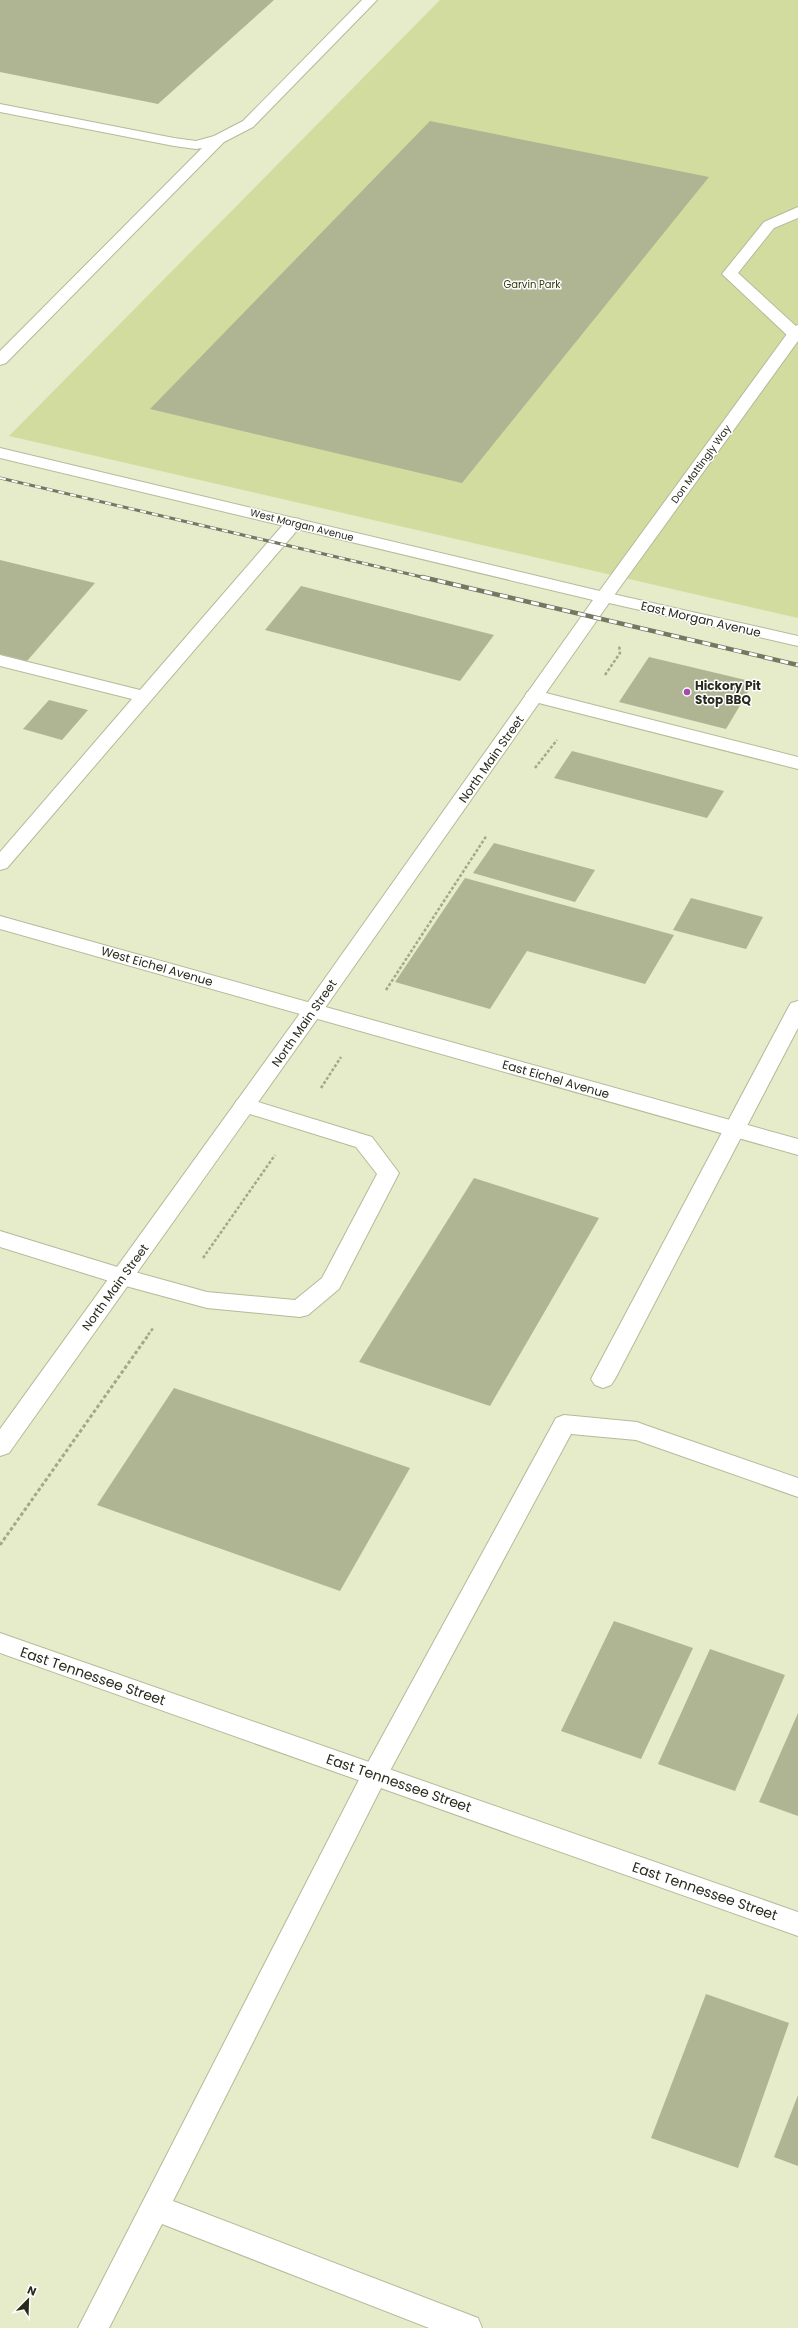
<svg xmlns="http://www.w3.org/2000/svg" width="798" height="2328" font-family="Poppins,sans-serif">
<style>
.green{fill:#d3dc9f}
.building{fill:#afb493}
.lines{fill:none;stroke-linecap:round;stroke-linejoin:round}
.service-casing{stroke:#b5ba99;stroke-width:2}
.minor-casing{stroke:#b5ba99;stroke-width:2}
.tertiary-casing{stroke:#b5ba99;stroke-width:2}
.path-far1{stroke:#a3a78c;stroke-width:2.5;stroke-dasharray:3 2;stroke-linecap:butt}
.path{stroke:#a3a78c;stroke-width:3;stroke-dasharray:3.5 2.5;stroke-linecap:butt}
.service{fill:#fff;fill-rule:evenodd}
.minor{fill:#fff;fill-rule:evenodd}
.tertiary{fill:#fff;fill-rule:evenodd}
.rail-far1-casing{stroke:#747762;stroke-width:3}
.rail-casing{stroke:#747762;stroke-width:4.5}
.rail-far1{stroke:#fff;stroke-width:2;stroke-dasharray:6;stroke-linecap:butt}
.rail{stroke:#fff;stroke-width:3;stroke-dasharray:8;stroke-linecap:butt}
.poi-dot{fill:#a847af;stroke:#fff;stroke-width:1.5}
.labels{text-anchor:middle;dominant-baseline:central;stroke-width:3;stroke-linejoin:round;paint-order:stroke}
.far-park-label{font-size:10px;fill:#32370b;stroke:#fff}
.far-street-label{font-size:10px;fill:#282a1d;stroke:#fff}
.street-label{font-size:12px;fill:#282a1d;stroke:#fff}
.poi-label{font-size:12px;font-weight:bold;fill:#282a1d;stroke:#fff;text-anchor:start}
.near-street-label{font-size:14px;fill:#282a1d;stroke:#fff}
</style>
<rect width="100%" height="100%" fill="#e6ebc9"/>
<path class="green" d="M 440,0 L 798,0 L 798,618 L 9,436 Z"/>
<g class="building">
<path d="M 0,0 L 274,0 L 158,104 L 0,72 Z"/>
<path d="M 430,121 L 709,177 L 462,483 L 150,409 Z"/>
<path d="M 0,560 L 95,583 L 27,661 L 0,654 Z"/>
<path d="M 301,586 L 494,635 L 460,681 L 265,630 Z"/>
<path d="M 649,657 L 754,682 L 726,729 L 619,702 Z"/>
<path d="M 49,700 L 88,710 L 62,740 L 23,729 Z"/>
<path d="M 572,751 L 724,791 L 707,818 L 554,778 Z"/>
<path d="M 494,843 L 595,870 L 575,902 L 473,873 Z"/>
<path d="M 465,878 L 674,935 L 645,984 L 527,951 L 490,1009 L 395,982 Z"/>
<path d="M 691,898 L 763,917 L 746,949 L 673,930 Z"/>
<path d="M 474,1178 L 599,1218 L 490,1406 L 359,1362 Z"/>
<path d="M 174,1388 L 410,1468 L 340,1591 L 97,1505 Z"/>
<path d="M 614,1621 L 693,1648 L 641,1759 L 561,1731 Z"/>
<path d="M 710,1649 L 785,1675 L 735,1791 L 658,1764 Z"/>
<path d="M 798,1713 L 798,1816 L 759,1802 Z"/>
<path d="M 706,1994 L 789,2023 L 738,2168 L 651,2138 Z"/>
<path d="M 798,2095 L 798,2166 L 774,2157 Z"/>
</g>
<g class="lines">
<g class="service-casing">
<g id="service">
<path d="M 362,0 L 377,0 L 253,127 L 224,142 L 6,363 L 0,365 L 0,351 L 202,148 L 196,149 L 174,146 L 0,112 L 0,104 L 174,138 L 196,141 L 214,136 L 243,121 Z"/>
<path d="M 798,207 L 798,218 L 774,228 L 738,273 L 798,328 L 798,338 L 789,337 L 722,274 L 764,222 Z"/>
<path d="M 294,518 L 300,519 L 303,523 L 300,527 L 7,868 L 0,870 L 0,852 L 132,699 L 0,666 L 0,655 L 140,690 L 288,519 Z"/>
<path d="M 534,690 L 798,757 L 798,769 L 527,700 L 525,696 L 527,692 Z"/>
<path d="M 798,1001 L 798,1028 L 615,1379 L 611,1385 L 603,1388 L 595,1385 L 591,1379 L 788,1008 L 791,1003 Z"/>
<path d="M 245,1098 L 372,1137 L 399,1173 L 339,1289 L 308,1315 L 300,1317 L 207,1308 L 122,1285 L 0,1247 L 0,1231 L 124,1269 L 207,1292 L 295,1300 L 322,1278 L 377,1174 L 356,1147 L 237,1110 L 234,1105 L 237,1100 Z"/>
<path d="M 564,1415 L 637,1422 L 645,1425 L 798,1478 L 798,1497 L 636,1440 L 571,1434 L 384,1782 L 173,2201 L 478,2318 L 482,2328 L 429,2328 L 162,2224 L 109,2328 L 78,2328 L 366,1766 L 556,1418 Z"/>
</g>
</g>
<g class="minor-casing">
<g id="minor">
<path d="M 798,325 L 798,341 L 610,601 L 598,601 L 595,597 L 598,593 L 792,327 Z"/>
<path d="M 0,916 L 798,1139 L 798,1155 L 0,929 Z"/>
<path d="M 0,1633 L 798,1912 L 798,1936 L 0,1653 Z"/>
</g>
</g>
<g class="tertiary-casing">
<path id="tertiary" d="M 0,448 L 604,592 L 798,636 L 798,646 L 609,603 L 320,1015 L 9,1453 L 0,1456 L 0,1429 L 306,1005 L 593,600 L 0,458 Z"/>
</g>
<g class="path-far1">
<path d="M 605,675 L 620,653 L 619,645"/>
<path d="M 535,768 L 557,740"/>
<path d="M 386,990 L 487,835"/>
<path d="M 321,1088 L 341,1057"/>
<path d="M 203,1258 L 275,1155"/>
<path d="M 148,1335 L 154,1327"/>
</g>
<path class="path" d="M 0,1545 L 149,1334"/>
<use href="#service" class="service"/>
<use href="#minor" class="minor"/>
<use href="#tertiary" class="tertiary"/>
<g class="rail-far1-casing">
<path id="rail-far1" d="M 0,478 L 426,578"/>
</g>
<g class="rail-casing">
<path id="rail" d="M 422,577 L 798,665"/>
</g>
<use href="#rail-far1" class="rail-far1"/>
<use href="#rail" class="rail"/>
</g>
<circle class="poi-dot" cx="687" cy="692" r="4"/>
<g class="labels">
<g class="far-park-label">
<text x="532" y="284">Garvin Park</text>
</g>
<g class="far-street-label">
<text transform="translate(701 464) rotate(-54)">Don Mattingly Way</text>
<text transform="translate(302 525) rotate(14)">West Morgan Avenue</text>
</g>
<g class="street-label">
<text transform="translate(701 619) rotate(13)">East Morgan Avenue</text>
<text transform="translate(491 759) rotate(-55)">North Main Street</text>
<text transform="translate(157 966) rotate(16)">West Eichel Avenue</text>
<text transform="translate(304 1023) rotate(-55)">North Main Street</text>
<text transform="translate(556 1079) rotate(16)">East Eichel Avenue</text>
<text transform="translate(115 1287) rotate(-54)">North Main Street</text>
</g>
<g class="poi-label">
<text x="695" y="685">Hickory Pit<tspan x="695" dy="14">Stop BBQ</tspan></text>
</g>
<g class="near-street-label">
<text transform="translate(93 1676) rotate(19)">East Tennessee Street</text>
<text transform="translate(399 1783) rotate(19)">East Tennessee Street</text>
<text transform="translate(705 1891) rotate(19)">East Tennessee Street</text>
</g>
</g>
<g transform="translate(28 2300) rotate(23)" stroke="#ffffff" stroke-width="3" paint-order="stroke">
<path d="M0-3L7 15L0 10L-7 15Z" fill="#282a1d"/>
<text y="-6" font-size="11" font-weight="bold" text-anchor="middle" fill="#282a1d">N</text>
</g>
</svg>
